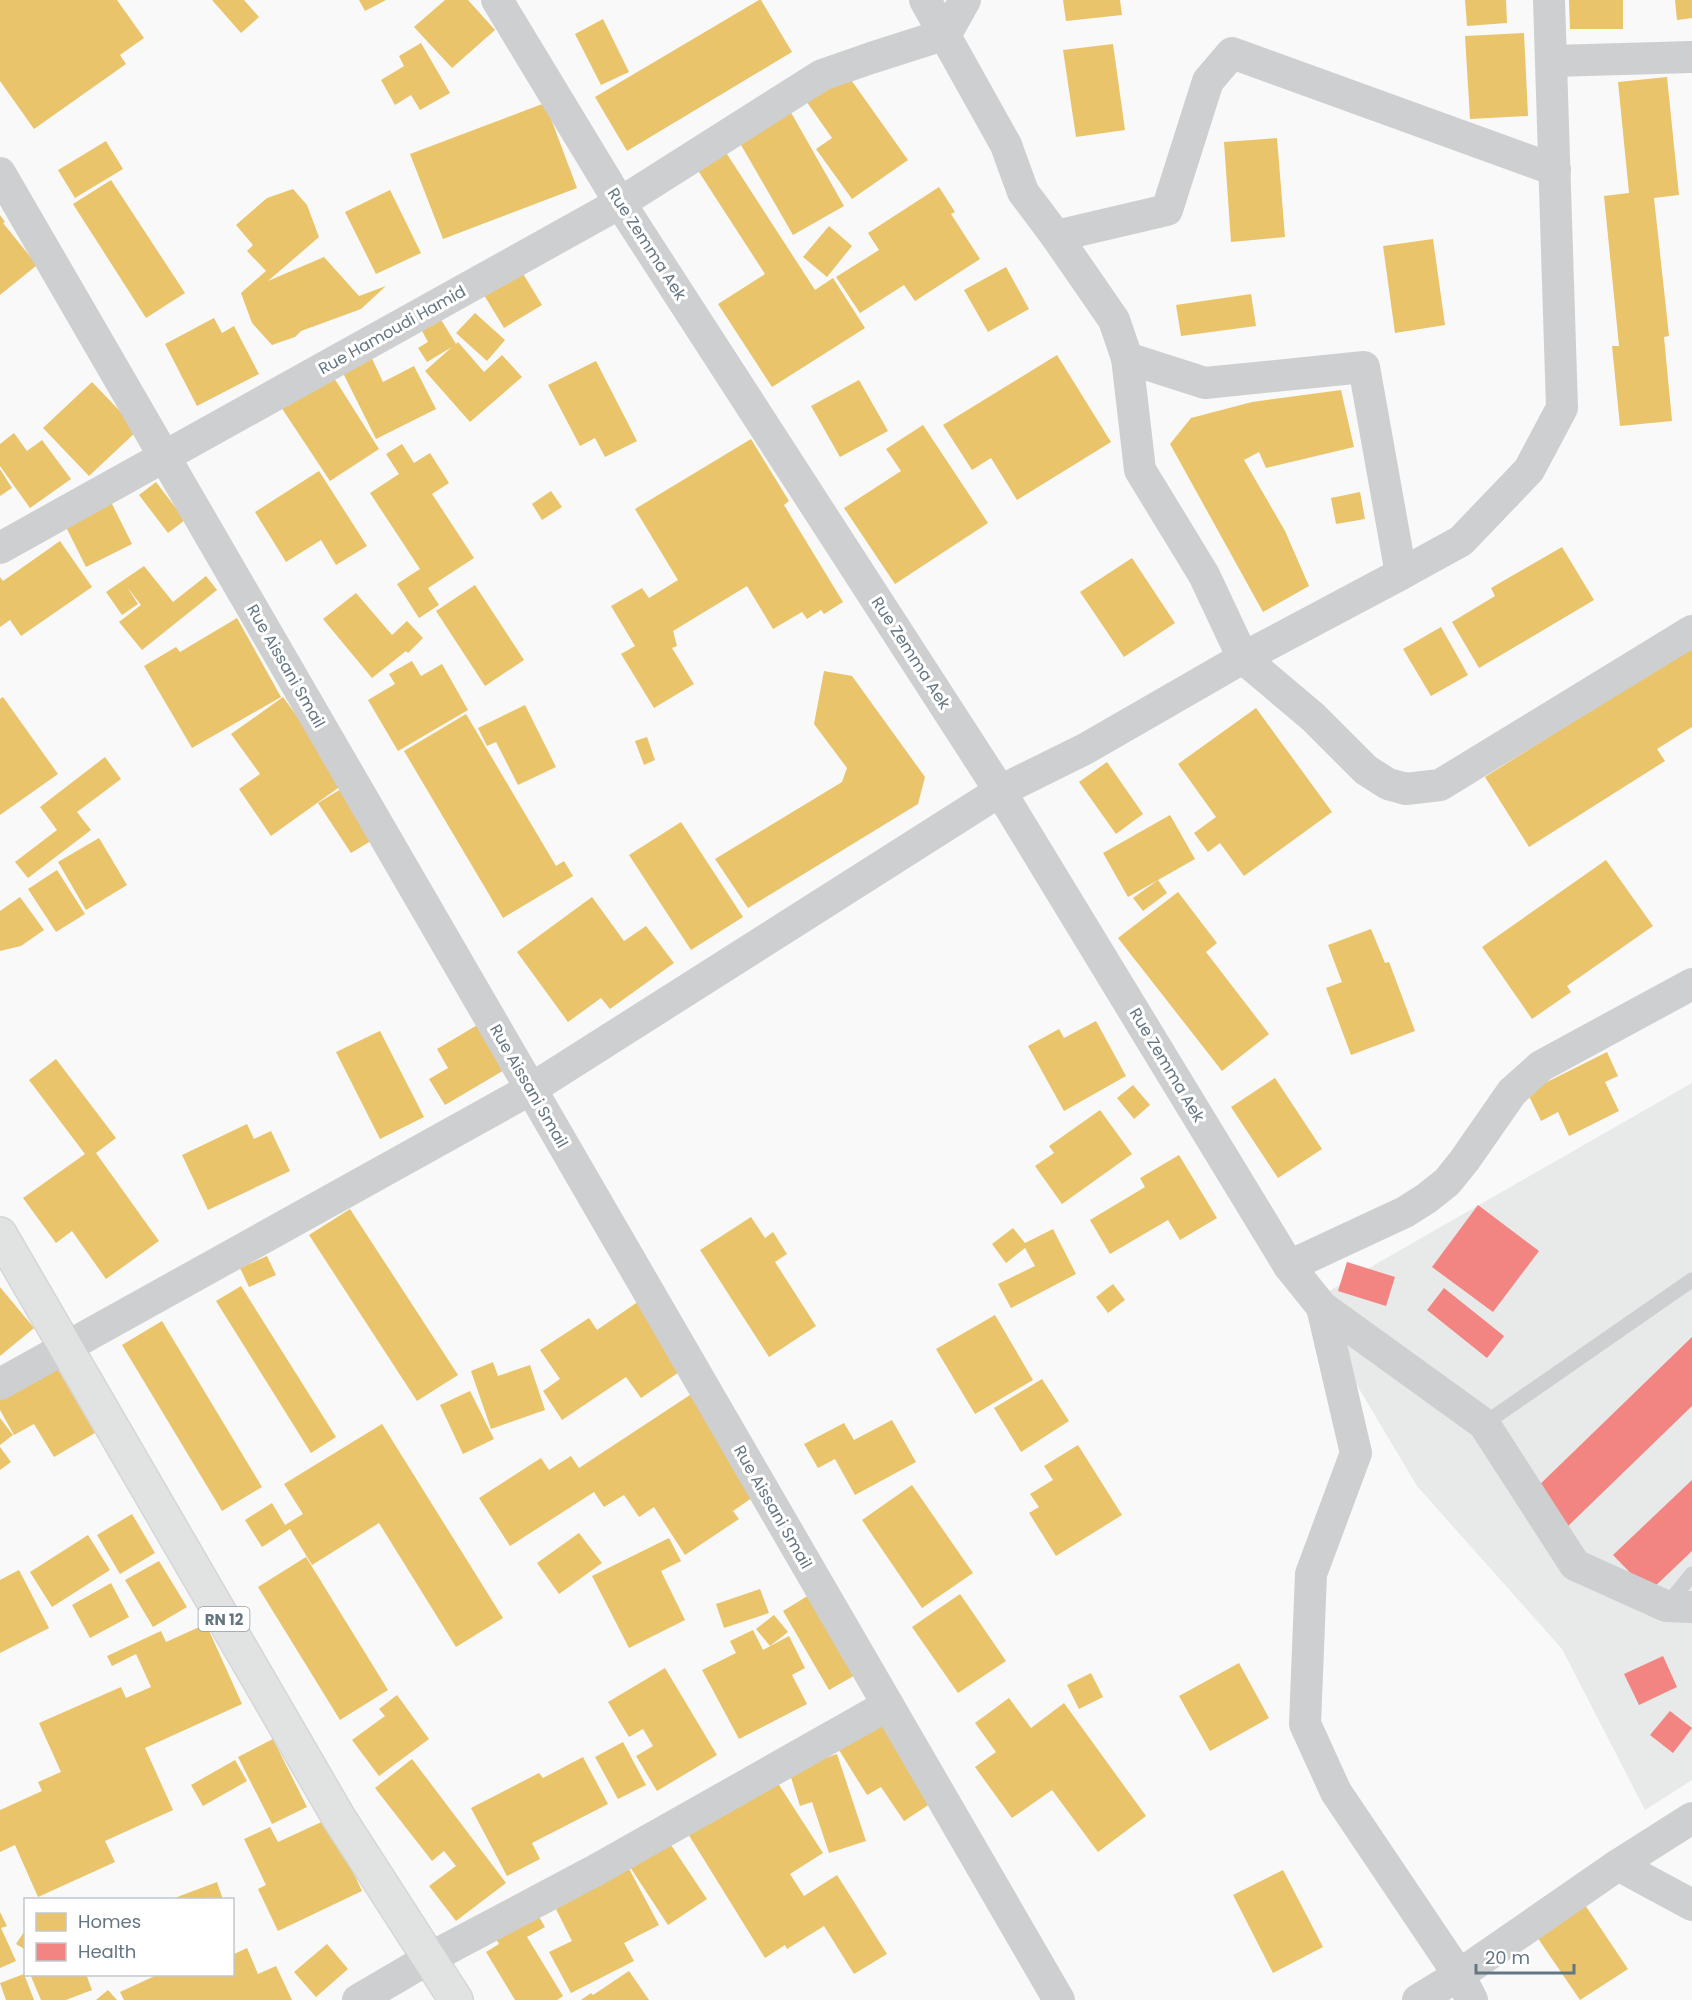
<svg xmlns="http://www.w3.org/2000/svg" width="1692" height="2000" font-family="Poppins,sans-serif">
<style>
.built{fill:#e8e9e9}
.homes{fill:#e9c46a}
.health{fill:#f28482}
.lines{fill:none;stroke-linecap:round;stroke-linejoin:round}
.primary-casing{stroke:#d5d6d7;stroke-width:36}
.service{stroke:#cecfd0;stroke-width:15}
.minor{stroke:#cecfd0;stroke-width:32}
.primary{stroke:#e1e2e2;stroke-width:33}
.labels{text-anchor:middle;dominant-baseline:central;stroke-width:6;stroke-linejoin:round;paint-order:stroke}
.shield{fill:#fff;stroke:#939fa8;stroke-width:1.5}
.shield-label{font-size:15px;font-weight:bold;fill:#657683}
.street-label{font-size:16px;fill:#657683;stroke:#fff}
</style>
<rect width="100%" height="100%" fill="#f9f9f9"/>
<path class="built" d="M 1692,1083 L 1692,1780 L 1645,1810 L 1562,1649 L 1417,1486 L 1308,1303 Z"/>
<g class="homes">
<path d="M 0,0 L 117,0 L 144,38 L 120,55 L 126,64 L 34,129 L 0,81 Z"/>
<path d="M 212,0 L 244,0 L 259,17 L 241,33 Z"/>
<path d="M 359,0 L 386,0 L 365,11 Z"/>
<path d="M 445,0 L 468,0 L 495,30 L 452,68 L 414,27 Z"/>
<path d="M 759,0 L 761,0 L 792,52 L 627,151 L 595,97 Z"/>
<path d="M 1063,0 L 1120,0 L 1122,15 L 1066,21 Z"/>
<path d="M 1465,0 L 1506,0 L 1507,23 L 1467,26 Z"/>
<path d="M 1569,0 L 1623,0 L 1623,29 L 1570,29 Z"/>
<path d="M 1675,0 L 1692,0 L 1692,18 L 1677,20 Z"/>
<path d="M 603,19 L 629,72 L 601,85 L 575,34 Z"/>
<path d="M 1524,33 L 1528,116 L 1470,119 L 1465,36 Z"/>
<path d="M 421,43 L 450,93 L 420,110 L 411,95 L 395,105 L 381,80 L 404,66 L 399,56 Z"/>
<path d="M 1113,44 L 1125,130 L 1076,137 L 1063,50 Z"/>
<path d="M 844,70 L 908,160 L 852,199 L 816,149 L 832,138 L 804,98 Z"/>
<path d="M 1667,77 L 1679,195 L 1654,198 L 1669,336 L 1664,337 L 1672,421 L 1620,426 L 1612,346 L 1619,346 L 1604,196 L 1629,193 L 1618,82 Z"/>
<path d="M 545,103 L 577,188 L 443,239 L 410,154 Z"/>
<path d="M 789,109 L 844,206 L 793,235 L 737,138 Z"/>
<path d="M 1277,138 L 1285,237 L 1231,242 L 1224,142 Z"/>
<path d="M 106,141 L 123,169 L 75,198 L 58,170 Z"/>
<path d="M 725,151 L 815,290 L 833,278 L 865,328 L 772,387 L 718,304 L 765,274 L 697,169 Z"/>
<path d="M 111,180 L 185,293 L 146,318 L 73,204 Z"/>
<path d="M 939,187 L 955,212 L 951,214 L 980,259 L 915,301 L 904,285 L 860,313 L 836,277 L 879,250 L 868,233 Z"/>
<path d="M 293,189 L 307,205 L 319,237 L 268,281 L 324,257 L 359,296 L 386,286 L 361,309 L 301,331 L 295,337 L 272,345 L 252,323 L 241,293 L 266,271 L 247,251 L 253,245 L 236,225 L 267,198 Z"/>
<path d="M 390,190 L 421,253 L 376,274 L 345,212 Z"/>
<path d="M 0,215 L 5,222 L 3,223 L 37,265 L 0,295 Z"/>
<path d="M 829,226 L 852,246 L 827,277 L 803,257 Z"/>
<path d="M 1433,239 L 1445,325 L 1395,333 L 1383,246 Z"/>
<path d="M 1006,267 L 1029,309 L 988,332 L 964,290 Z"/>
<path d="M 522,272 L 542,305 L 504,328 L 484,295 Z"/>
<path d="M 1251,294 L 1256,326 L 1181,336 L 1176,305 Z"/>
<path d="M 475,313 L 505,340 L 487,361 L 456,333 Z"/>
<path d="M 214,318 L 222,333 L 234,326 L 259,374 L 197,406 L 165,344 Z"/>
<path d="M 440,318 L 456,344 L 458,342 L 484,372 L 502,355 L 522,377 L 470,422 L 425,371 L 452,347 L 427,362 L 418,348 L 428,342 L 421,329 Z"/>
<path d="M 366,346 L 383,382 L 414,366 L 436,409 L 376,439 L 337,361 Z"/>
<path d="M 1057,355 L 1111,442 L 1017,500 L 991,458 L 972,470 L 943,425 Z"/>
<path d="M 596,361 L 637,441 L 605,457 L 595,438 L 580,446 L 548,385 Z"/>
<path d="M 329,370 L 379,449 L 330,481 L 277,401 Z"/>
<path d="M 859,380 L 888,431 L 840,457 L 811,406 Z"/>
<path d="M 92,382 L 138,430 L 89,476 L 43,428 Z"/>
<path d="M 1341,390 L 1354,447 L 1266,468 L 1259,452 L 1244,460 L 1285,531 L 1309,586 L 1263,612 L 1170,444 L 1191,418 L 1252,402 Z"/>
<path d="M 923,425 L 988,523 L 895,584 L 844,508 L 901,471 L 886,449 Z"/>
<path d="M 14,433 L 27,451 L 42,440 L 71,479 L 30,508 L 0,466 L 0,444 Z"/>
<path d="M 751,439 L 789,501 L 784,505 L 843,602 L 824,614 L 821,610 L 807,619 L 802,612 L 773,629 L 747,586 L 673,631 L 677,646 L 672,648 L 694,684 L 654,708 L 621,654 L 635,646 L 611,606 L 642,588 L 649,598 L 678,580 L 635,509 Z"/>
<path d="M 402,444 L 414,463 L 430,453 L 449,483 L 432,494 L 474,558 L 428,588 L 439,605 L 419,618 L 397,584 L 420,569 L 370,493 L 399,474 L 386,454 Z"/>
<path d="M 0,469 L 12,488 L 0,496 Z"/>
<path d="M 319,471 L 367,546 L 336,565 L 321,540 L 286,562 L 255,512 Z"/>
<path d="M 156,482 L 185,520 L 168,533 L 139,495 Z"/>
<path d="M 551,491 L 562,507 L 542,520 L 532,504 Z"/>
<path d="M 1360,492 L 1365,519 L 1336,524 L 1331,498 Z"/>
<path d="M 111,502 L 132,544 L 86,567 L 65,525 Z"/>
<path d="M 60,541 L 92,587 L 21,636 L 10,620 L 0,627 L 0,577 L 3,581 Z"/>
<path d="M 1562,547 L 1594,600 L 1479,668 L 1452,622 L 1495,596 L 1491,588 Z"/>
<path d="M 1132,558 L 1175,623 L 1124,657 L 1080,592 Z"/>
<path d="M 144,566 L 173,602 L 206,576 L 217,590 L 142,650 L 119,622 L 141,605 L 127,587 L 138,604 L 122,615 L 106,592 Z"/>
<path d="M 475,585 L 524,660 L 485,686 L 436,611 Z"/>
<path d="M 356,593 L 392,635 L 407,621 L 423,638 L 408,653 L 406,651 L 372,678 L 323,619 Z"/>
<path d="M 237,618 L 281,697 L 192,748 L 144,666 L 176,647 L 180,652 Z"/>
<path d="M 1441,627 L 1468,675 L 1431,696 L 1403,649 Z"/>
<path d="M 1692,647 L 1692,727 L 1657,749 L 1665,761 L 1529,847 L 1485,777 Z"/>
<path d="M 412,661 L 421,676 L 442,664 L 468,710 L 398,751 L 368,700 L 395,684 L 389,674 Z"/>
<path d="M 824,671 L 852,676 L 925,777 L 918,804 L 748,908 L 715,859 L 842,782 L 847,768 L 814,724 Z"/>
<path d="M 3,697 L 58,774 L 0,815 L 0,699 Z"/>
<path d="M 283,697 L 345,783 L 271,836 L 239,789 L 260,774 L 231,734 Z"/>
<path d="M 525,705 L 556,767 L 518,785 L 496,742 L 487,746 L 478,728 Z"/>
<path d="M 1256,708 L 1332,812 L 1244,876 L 1220,843 L 1208,852 L 1194,833 L 1216,817 L 1178,764 Z"/>
<path d="M 466,714 L 556,866 L 564,861 L 573,876 L 503,918 L 404,751 Z"/>
<path d="M 647,737 L 655,760 L 644,765 L 635,741 Z"/>
<path d="M 105,757 L 121,779 L 77,812 L 91,830 L 28,878 L 15,862 L 57,830 L 40,807 Z"/>
<path d="M 1107,762 L 1143,814 L 1116,834 L 1079,782 Z"/>
<path d="M 341,789 L 374,839 L 351,853 L 318,803 Z"/>
<path d="M 1170,815 L 1195,859 L 1128,897 L 1103,853 Z"/>
<path d="M 681,822 L 743,917 L 691,950 L 629,855 Z"/>
<path d="M 99,838 L 127,885 L 86,910 L 58,862 Z"/>
<path d="M 1606,860 L 1653,926 L 1567,986 L 1571,992 L 1532,1019 L 1482,947 Z"/>
<path d="M 57,870 L 85,914 L 56,932 L 28,889 Z"/>
<path d="M 1158,880 L 1167,893 L 1143,911 L 1133,898 Z"/>
<path d="M 1178,892 L 1217,943 L 1206,952 L 1269,1034 L 1222,1071 L 1118,938 Z"/>
<path d="M 20,897 L 44,930 L 21,946 L 0,951 L 0,911 Z"/>
<path d="M 592,897 L 624,941 L 646,926 L 674,963 L 610,1009 L 601,998 L 568,1022 L 517,952 Z"/>
<path d="M 1371,929 L 1385,963 L 1389,962 L 1415,1031 L 1351,1055 L 1326,988 L 1342,982 L 1328,945 Z"/>
<path d="M 1096,1021 L 1126,1076 L 1064,1111 L 1028,1046 L 1059,1029 L 1064,1038 Z"/>
<path d="M 479,1024 L 506,1069 L 445,1105 L 429,1079 L 448,1068 L 437,1049 Z"/>
<path d="M 380,1031 L 424,1117 L 380,1139 L 336,1052 Z"/>
<path d="M 1607,1052 L 1618,1076 L 1605,1082 L 1619,1111 L 1569,1136 L 1558,1112 L 1541,1121 L 1527,1092 Z"/>
<path d="M 56,1059 L 116,1138 L 96,1153 L 159,1241 L 106,1279 L 72,1231 L 56,1243 L 23,1198 L 85,1154 L 29,1080 Z"/>
<path d="M 1275,1078 L 1322,1149 L 1278,1178 L 1231,1107 Z"/>
<path d="M 1133,1085 L 1150,1105 L 1134,1119 L 1117,1098 Z"/>
<path d="M 1100,1110 L 1132,1154 L 1062,1204 L 1035,1166 L 1054,1153 L 1049,1146 Z"/>
<path d="M 247,1124 L 254,1139 L 271,1131 L 290,1171 L 208,1210 L 182,1155 Z"/>
<path d="M 1179,1155 L 1217,1218 L 1180,1240 L 1168,1220 L 1110,1254 L 1090,1220 L 1145,1187 L 1140,1178 Z"/>
<path d="M 350,1209 L 458,1375 L 417,1401 L 309,1235 Z"/>
<path d="M 751,1217 L 765,1238 L 773,1232 L 787,1254 L 775,1262 L 816,1326 L 769,1357 L 700,1250 Z"/>
<path d="M 1013,1228 L 1025,1243 L 1053,1229 L 1076,1274 L 1011,1308 L 998,1284 L 1035,1266 L 1025,1248 L 1006,1263 L 992,1244 Z"/>
<path d="M 267,1256 L 276,1275 L 249,1287 L 240,1268 Z"/>
<path d="M 1113,1284 L 1125,1300 L 1108,1313 L 1096,1297 Z"/>
<path d="M 241,1286 L 336,1437 L 311,1453 L 216,1301 Z"/>
<path d="M 0,1287 L 34,1328 L 0,1356 Z"/>
<path d="M 642,1299 L 688,1366 L 641,1398 L 626,1377 L 562,1420 L 543,1391 L 560,1379 L 540,1350 L 589,1318 L 597,1330 Z"/>
<path d="M 995,1315 L 1033,1380 L 975,1414 L 936,1349 Z"/>
<path d="M 162,1321 L 262,1487 L 222,1511 L 122,1345 Z"/>
<path d="M 493,1362 L 498,1376 L 530,1365 L 545,1410 L 491,1429 L 471,1371 Z"/>
<path d="M 55,1364 L 95,1433 L 54,1457 L 34,1424 L 14,1435 L 0,1410 L 0,1396 Z"/>
<path d="M 1042,1379 L 1069,1421 L 1021,1452 L 994,1408 Z"/>
<path d="M 470,1391 L 494,1439 L 463,1454 L 440,1405 Z"/>
<path d="M 693,1393 L 759,1493 L 733,1511 L 739,1519 L 685,1555 L 654,1507 L 639,1517 L 624,1495 L 604,1507 L 594,1492 L 510,1546 L 479,1498 L 541,1458 L 549,1470 L 571,1456 L 579,1468 Z"/>
<path d="M 0,1418 L 13,1435 L 0,1445 Z"/>
<path d="M 892,1420 L 916,1462 L 855,1495 L 835,1459 L 818,1468 L 804,1444 L 844,1423 L 854,1440 Z"/>
<path d="M 382,1424 L 503,1618 L 456,1647 L 379,1523 L 312,1565 L 290,1529 L 262,1547 L 245,1520 L 272,1503 L 285,1525 L 303,1514 L 284,1484 Z"/>
<path d="M 1078,1445 L 1122,1515 L 1056,1556 L 1029,1513 L 1039,1507 L 1030,1494 L 1053,1480 L 1044,1466 Z"/>
<path d="M 0,1447 L 11,1462 L 0,1470 Z"/>
<path d="M 912,1485 L 973,1573 L 922,1608 L 862,1520 Z"/>
<path d="M 132,1514 L 155,1553 L 120,1574 L 97,1535 Z"/>
<path d="M 579,1533 L 602,1563 L 559,1594 L 537,1563 Z"/>
<path d="M 88,1535 L 110,1570 L 52,1607 L 30,1572 Z"/>
<path d="M 669,1538 L 681,1561 L 661,1571 L 685,1620 L 629,1648 L 592,1576 Z"/>
<path d="M 306,1557 L 388,1690 L 340,1720 L 258,1587 Z"/>
<path d="M 159,1561 L 187,1607 L 153,1627 L 125,1580 Z"/>
<path d="M 19,1570 L 49,1628 L 0,1653 L 0,1580 Z"/>
<path d="M 111,1583 L 129,1617 L 90,1638 L 72,1605 Z"/>
<path d="M 760,1589 L 769,1613 L 724,1628 L 716,1604 Z"/>
<path d="M 819,1589 L 866,1669 L 829,1690 L 783,1611 Z"/>
<path d="M 960,1594 L 1006,1661 L 958,1693 L 912,1627 Z"/>
<path d="M 774,1615 L 788,1632 L 770,1646 L 756,1629 Z"/>
<path d="M 206,1624 L 242,1704 L 145,1748 L 173,1810 L 105,1841 L 115,1862 L 38,1897 L 15,1845 L 0,1852 L 0,1810 L 42,1791 L 38,1782 L 61,1772 L 39,1723 L 121,1687 L 126,1698 L 151,1687 L 136,1654 L 112,1666 L 107,1656 L 161,1631 L 166,1642 Z"/>
<path d="M 753,1630 L 763,1650 L 789,1636 L 805,1668 L 792,1675 L 807,1704 L 739,1739 L 702,1670 L 736,1653 L 730,1641 Z"/>
<path d="M 1239,1663 L 1269,1718 L 1210,1751 L 1179,1696 Z"/>
<path d="M 665,1668 L 717,1755 L 657,1791 L 636,1756 L 653,1746 L 643,1729 L 629,1737 L 608,1702 Z"/>
<path d="M 1091,1673 L 1103,1697 L 1079,1709 L 1067,1685 Z"/>
<path d="M 397,1695 L 429,1739 L 379,1776 L 352,1740 L 385,1716 L 379,1709 Z"/>
<path d="M 1009,1698 L 1031,1728 L 1064,1703 L 1146,1816 L 1098,1852 L 1052,1790 L 1012,1818 L 975,1767 L 996,1752 L 975,1723 Z"/>
<path d="M 877,1715 L 933,1802 L 904,1821 L 881,1787 L 867,1795 L 834,1742 Z"/>
<path d="M 273,1739 L 307,1807 L 272,1824 L 238,1757 Z"/>
<path d="M 623,1742 L 646,1785 L 618,1799 L 595,1757 Z"/>
<path d="M 837,1754 L 866,1841 L 829,1853 L 812,1802 L 800,1806 L 789,1771 Z"/>
<path d="M 583,1757 L 608,1804 L 532,1843 L 540,1859 L 507,1876 L 471,1808 L 539,1773 L 543,1778 Z"/>
<path d="M 412,1759 L 506,1883 L 456,1921 L 429,1886 L 456,1866 L 444,1851 L 432,1861 L 375,1788 Z"/>
<path d="M 235,1760 L 247,1781 L 203,1806 L 191,1785 Z"/>
<path d="M 772,1774 L 823,1853 L 790,1874 L 804,1896 L 837,1875 L 887,1954 L 854,1974 L 824,1926 L 787,1949 L 785,1945 L 765,1958 L 685,1829 Z"/>
<path d="M 328,1819 L 362,1891 L 278,1931 L 258,1889 L 266,1885 L 244,1839 L 270,1827 L 278,1842 Z"/>
<path d="M 667,1839 L 707,1899 L 668,1925 L 628,1864 Z"/>
<path d="M 626,1863 L 659,1925 L 624,1943 L 634,1961 L 571,1993 L 549,1952 L 572,1941 L 552,1901 Z"/>
<path d="M 1283,1870 L 1323,1947 L 1273,1973 L 1233,1895 Z"/>
<path d="M 217,1882 L 223,1900 L 172,1900 L 172,1899 Z"/>
<path d="M 1585,1905 L 1628,1969 L 1580,2000 L 1537,1937 Z"/>
<path d="M 533,1907 L 545,1927 L 527,1937 L 563,1996 L 557,2000 L 515,2000 L 486,1952 L 499,1944 L 492,1932 Z"/>
<path d="M 0,1912 L 7,1926 L 1,1928 L 16,1961 L 0,1968 Z"/>
<path d="M 26,1929 L 26,1950 L 16,1944 Z"/>
<path d="M 327,1944 L 348,1969 L 316,1997 L 294,1972 Z"/>
<path d="M 247,1948 L 258,1974 L 276,1966 L 292,2000 L 124,2000 L 120,1992 L 159,1974 L 232,1974 L 232,1955 Z"/>
<path d="M 629,1971 L 649,2000 L 581,2000 L 591,1993 L 593,1995 Z"/>
<path d="M 24,1974 L 34,2000 L 6,2000 L 0,1983 Z"/>
<path d="M 30,1974 L 86,1974 L 92,1990 L 66,2000 L 41,2000 Z"/>
<path d="M 108,1990 L 117,2000 L 96,2000 Z"/>
</g>
<g class="health">
<path d="M 1478,1205 L 1539,1251 L 1493,1312 L 1432,1267 Z"/>
<path d="M 1347,1262 L 1395,1277 L 1386,1306 L 1338,1291 Z"/>
<path d="M 1444,1288 L 1504,1336 L 1487,1358 L 1427,1310 Z"/>
<path d="M 1692,1337 L 1692,1406 L 1566,1528 L 1531,1493 Z"/>
<path d="M 1692,1480 L 1692,1551 L 1649,1592 L 1613,1555 Z"/>
<path d="M 1663,1656 L 1677,1687 L 1639,1705 L 1624,1674 Z"/>
<path d="M 1670,1711 L 1692,1728 L 1673,1753 L 1650,1735 Z"/>
</g>
<g class="lines">
<g class="primary-casing">
<path id="primary" d="M 0,1234 L 339,1818 L 456,2000"/>
</g>
<g class="service">
<path d="M 1484,1424 L 1692,1280"/>
<path d="M 1666,1606 L 1692,1574"/>
</g>
<g class="minor">
<path d="M 497,0 L 620,203 L 1000,791 L 1289,1266 L 1322,1307 L 1484,1424 L 1575,1565 L 1666,1606 L 1692,1607"/>
<path d="M 925,0 L 1006,145 L 1023,192 L 1056,236 L 1114,320 L 1127,358 L 1140,470 L 1204,575 L 1243,658 L 1313,717 L 1366,770 L 1388,784 L 1406,789 L 1440,785 L 1692,631"/>
<path d="M 1553,61 L 1692,57"/>
<path d="M 0,173 L 1059,2000"/>
<path d="M 1056,236 L 1167,210 L 1208,81 L 1232,53 L 1555,170"/>
<path d="M 1127,358 L 1205,383 L 1364,367 L 1401,574 L 1461,541 L 1529,470 L 1562,408 L 1549,0"/>
<path d="M 0,548 L 620,203 L 822,75 L 871,58 L 946,34 L 965,0"/>
<path d="M 1289,1266 L 1405,1212 L 1427,1198 L 1447,1182 L 1464,1161 L 1512,1092 L 1541,1066 L 1692,984"/>
<path d="M 1322,1307 L 1356,1453 L 1311,1574 L 1305,1724 L 1336,1792 L 1459,1975 L 1472,2000"/>
<path d="M 0,1384 L 531,1089 L 1000,791 L 1085,749 L 1243,658 L 1401,574"/>
<path d="M 1618,1865 L 1692,1905"/>
<path d="M 358,2000 L 428,1959 L 596,1870 L 888,1705"/>
<path d="M 1418,2000 L 1459,1975 L 1618,1865 L 1692,1818"/>
</g>
<use href="#primary" class="primary"/>
</g>
<g class="labels">
<rect class="shield" x="198.5" y="1607" width="51" height="24" rx="4.5"/>
<g class="shield-label">
<text x="224" y="1619">RN 12</text>
</g>
<g class="street-label">
<text transform="translate(647 244) rotate(57)">Rue Zemma Aek</text>
<text transform="translate(392 330) rotate(-29)">Rue Hamoudi Hamid</text>
<text transform="translate(911 653) rotate(57)">Rue Zemma Aek</text>
<text transform="translate(286 666) rotate(60)">Rue Aissani Smail</text>
<text transform="translate(1167 1065) rotate(59)">Rue Zemma Aek</text>
<text transform="translate(529 1086) rotate(60)">Rue Aissani Smail</text>
<text transform="translate(773 1507) rotate(60)">Rue Aissani Smail</text>
</g>
</g>
<rect x="24" y="1898" width="210" height="78" fill="#ffffff" stroke="#c1c8cd" stroke-width="1.5"/>
<rect x="36" y="1913" width="30" height="18" fill="#e9c46a" stroke="#c1c8cd" stroke-width="1.5"/>
<text x="78" y="1928" font-size="18" fill="#657683">Homes</text>
<rect x="36" y="1943" width="30" height="18" fill="#f28482" stroke="#c1c8cd" stroke-width="1.5"/>
<text x="78" y="1958" font-size="18" fill="#657683">Health</text>
<path d="M1476 1964v9h98v-9" fill="none" stroke="#657683" stroke-width="3"/>
<text x="1485" y="1964" font-size="18" fill="#657683" stroke="#ffffff" stroke-width="4.5" paint-order="stroke">20 m</text>
</svg>
